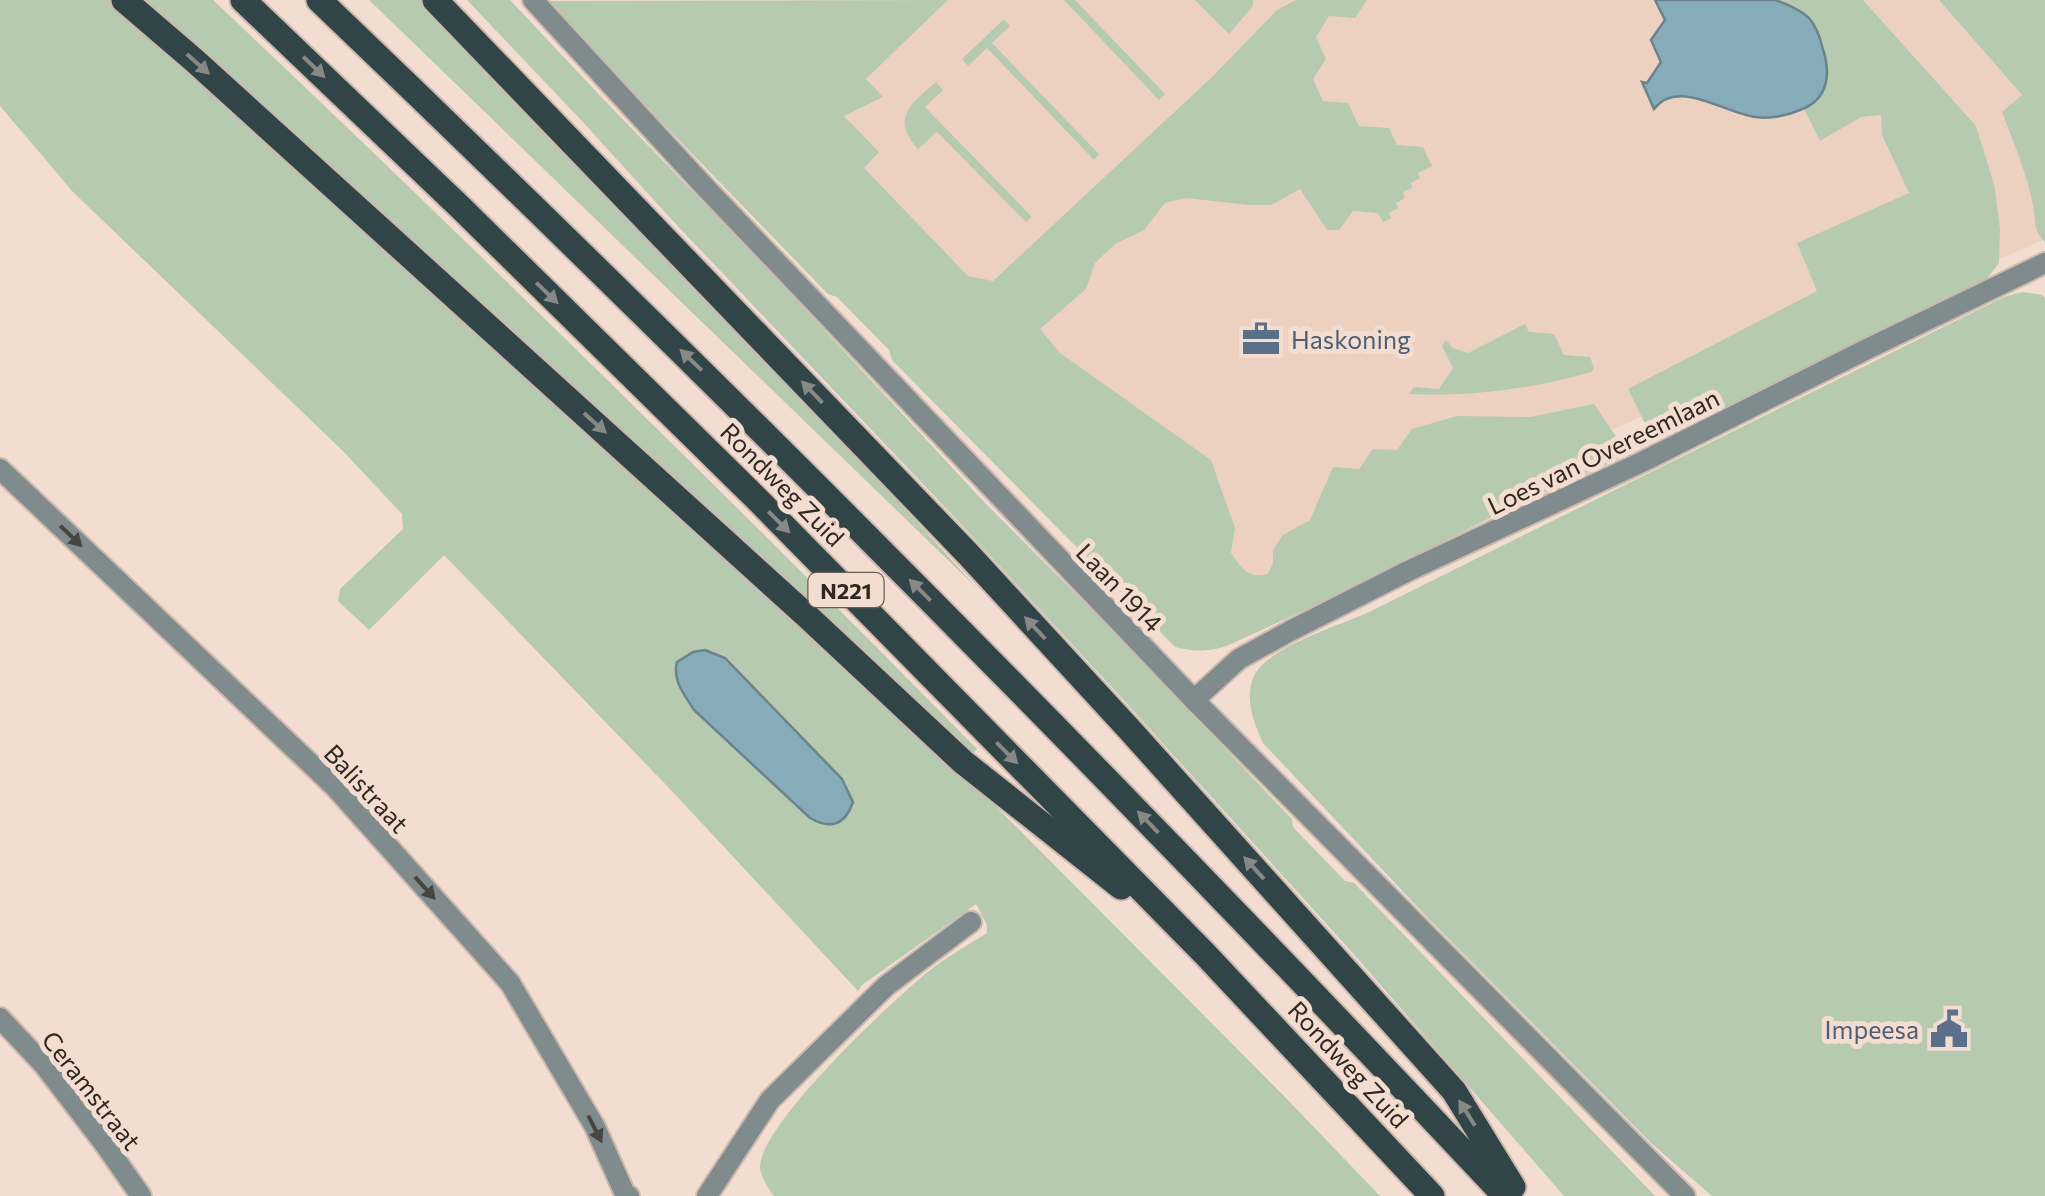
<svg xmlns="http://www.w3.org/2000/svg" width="2045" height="1196" font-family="Commissioner,sans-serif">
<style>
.built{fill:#edd1c0}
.green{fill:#b6cab0}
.water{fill:#86abb9;stroke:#6c838c;stroke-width:2.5}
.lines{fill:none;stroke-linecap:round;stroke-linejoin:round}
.minor-casing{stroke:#ccb9ad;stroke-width:24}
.primary-casing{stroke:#ccb9ad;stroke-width:29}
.minor{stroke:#808b8d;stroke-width:20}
.primary{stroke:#314549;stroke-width:25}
.oneway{fill:#888986}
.oneway2{fill:#474542}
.labels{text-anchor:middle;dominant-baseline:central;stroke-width:10;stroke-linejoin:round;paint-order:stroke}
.shield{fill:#f3ddd0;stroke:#6a5e56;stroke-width:2.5}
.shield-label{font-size:22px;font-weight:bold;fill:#2f2722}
.service-label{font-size:25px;fill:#4e5e75;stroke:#f3ddd0;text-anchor:start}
.street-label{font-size:25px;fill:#2f2722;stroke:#f3ddd0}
</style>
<rect width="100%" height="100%" fill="#f3ddd0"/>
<path class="built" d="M 948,0 L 1939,0 L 2045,122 L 2045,239 L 1248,590 L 815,133 L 866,79 Z"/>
<g class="green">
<path d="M 0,0 L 110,0 L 153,35 L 488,341 L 520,375 L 894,704 L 1285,1097 L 1380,1196 L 774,1196 C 769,1190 761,1177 760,1168 C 759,1125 893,1000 929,971 C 947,957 968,945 987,933 L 987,925 L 976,904 L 862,985 L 858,991 L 671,790 L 444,555 L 369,630 L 338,601 L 340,589 L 403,529 L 402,514 L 343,451 L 73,192 L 0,106 Z"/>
<path d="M 145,0 L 213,0 C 472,245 727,495 977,749 L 972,754 L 584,397 Z"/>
<path d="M 369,0 L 424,0 L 620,212 L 874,475 L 978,589 Z"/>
<path d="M 467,0 L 510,0 L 605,101 L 761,262 L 986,504 L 1112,630 L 1292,819 L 1293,827 L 1345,881 L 1354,883 L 1655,1196 L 1564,1196 L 1351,951 L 1118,694 L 941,503 L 673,221 L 580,119 Z"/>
<path d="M 948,0 L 866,79 L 883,97 L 844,116 L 879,152 L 864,168 L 968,276 L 993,281 L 1212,77 L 1277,10 L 1296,0 L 1367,0 L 1355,18 L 1329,16 L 1316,37 L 1326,59 L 1313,79 L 1323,101 L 1348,103 L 1359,126 L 1389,128 L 1397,145 L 1423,147 L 1432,166 L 1418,173 L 1420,178 L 1411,183 L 1412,188 L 1403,192 L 1405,198 L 1396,203 L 1398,208 L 1389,213 L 1391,218 L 1383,222 L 1378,213 L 1353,211 L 1339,230 L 1327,230 L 1300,189 L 1271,205 L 1249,205 L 1186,198 L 1165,203 L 1144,230 L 1115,244 L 1095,263 L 1086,289 L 1040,329 L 1060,353 L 1211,460 L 1235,528 L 1231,553 C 1242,569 1248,579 1268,574 L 1273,563 L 1273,550 L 1283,535 L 1310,520 L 1333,467 L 1359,469 L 1373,449 L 1397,450 L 1412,429 L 1457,416 L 1530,417 L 1594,404 L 1617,438 L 1618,459 L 1494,516 L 1331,598 L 1231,644 C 1212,652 1195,652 1175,647 L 892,360 L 889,350 L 837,297 L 828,294 L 615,74 L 549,1 Z"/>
<path d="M 1064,0 L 1075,0 L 1165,94 L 1159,100 Z"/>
<path d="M 1195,0 L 1253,0 L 1253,6 L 1229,34 Z"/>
<path d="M 1775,0 L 1863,0 L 1976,126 L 1994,184 L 2000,229 L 1999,263 L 1986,280 L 1654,442 L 1628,389 L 1817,291 L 1797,243 L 1909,193 L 1882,135 L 1881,115 L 1861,117 L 1820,141 L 1804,109 C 1811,105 1818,101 1822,94 C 1834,76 1824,34 1810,19 C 1801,9 1787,4 1775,0 Z"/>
<path d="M 1939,0 L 2045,0 L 2045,242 C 2033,231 2036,220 2033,205 C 2027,173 2013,142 2002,112 L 2022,95 Z"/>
<path d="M 1004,19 L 1010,26 L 992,43 L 1099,154 L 1094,160 L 987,48 L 968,66 L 962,59 Z"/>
<path d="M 936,82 L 943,90 L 925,107 L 1032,217 L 1026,222 L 937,132 L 918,149 C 890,118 911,104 936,82 Z"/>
<path d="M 2022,292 L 2042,295 L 2045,298 L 2045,1196 L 1712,1196 L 1651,1143 L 1428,918 L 1263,743 C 1254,723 1243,696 1255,674 C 1271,646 1338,626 1367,613 L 2004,297 Z"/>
<path d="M 1525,324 L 1529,332 L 1554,334 L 1564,355 L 1590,357 L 1594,368 L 1591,372 C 1532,389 1471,397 1409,394 L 1414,387 L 1439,389 L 1453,368 L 1442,346 L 1446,340 L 1453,348 L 1468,353 Z"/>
</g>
<g class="water">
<path d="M 1655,0 L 1775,0 C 1787,4 1799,9 1809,18 C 1815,25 1820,37 1822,46 C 1831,72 1830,99 1800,110 C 1786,116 1770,119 1755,117 C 1724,113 1678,78 1654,109 L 1642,82 L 1647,83 L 1661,62 L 1651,40 L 1665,20 Z"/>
<path d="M 705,650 L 725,658 L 842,779 L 853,802 C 845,825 831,830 810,818 L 694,710 C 684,694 672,680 677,662 L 693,652 Z"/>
</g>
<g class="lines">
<g class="minor-casing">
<g id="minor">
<path d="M 533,0 L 704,186 L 1194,700 L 1685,1196"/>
<path d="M 0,469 L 335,787 L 510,983 L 595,1127 L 625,1194 L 629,1196"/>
<path d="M 1194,700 L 1239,659 L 1290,631 L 1408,571 L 1644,461 L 1865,350 L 2045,263"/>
<path d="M 0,1018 L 44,1065 L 106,1146 L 141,1196"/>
<path d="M 707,1196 L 770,1100 L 886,986 L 971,922"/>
</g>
</g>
<g class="primary-casing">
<g id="primary">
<path d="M 124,0 L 195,61 L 808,617 L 963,762 L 1121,887"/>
<path d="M 243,0 L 461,208 L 758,500 L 1205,954 L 1432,1196"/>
<path d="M 319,0 C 725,388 1121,787 1505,1196"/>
<path d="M 435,0 L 968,554 L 1129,729 L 1454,1091 L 1513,1187"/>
</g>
</g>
<use href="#minor" class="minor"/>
<use href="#primary" class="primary"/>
</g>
<defs><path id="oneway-solid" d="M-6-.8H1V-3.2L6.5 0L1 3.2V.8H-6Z" transform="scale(2.5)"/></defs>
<g class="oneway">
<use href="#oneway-solid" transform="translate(198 64) rotate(42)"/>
<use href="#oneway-solid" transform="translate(314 67) rotate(44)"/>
<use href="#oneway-solid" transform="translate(547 293) rotate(44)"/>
<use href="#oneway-solid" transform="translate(691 360) rotate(-136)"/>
<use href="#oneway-solid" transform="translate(812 392) rotate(-134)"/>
<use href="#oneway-solid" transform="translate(595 423) rotate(42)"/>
<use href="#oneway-solid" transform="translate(779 522) rotate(45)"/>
<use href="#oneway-solid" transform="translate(920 590) rotate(-135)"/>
<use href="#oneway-solid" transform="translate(1035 628) rotate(-133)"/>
<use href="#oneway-solid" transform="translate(1007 753) rotate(45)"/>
<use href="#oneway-solid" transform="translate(1148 822) rotate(-134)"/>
<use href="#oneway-solid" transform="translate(1254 868) rotate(-132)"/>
<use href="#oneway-solid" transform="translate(1467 1113) rotate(-122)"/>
</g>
<g class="oneway2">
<use href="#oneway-solid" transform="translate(71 536) rotate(44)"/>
<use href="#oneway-solid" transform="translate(425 888) rotate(48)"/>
<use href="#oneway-solid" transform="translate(595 1129) rotate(63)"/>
</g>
<defs>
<g id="office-bare" transform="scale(3)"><path d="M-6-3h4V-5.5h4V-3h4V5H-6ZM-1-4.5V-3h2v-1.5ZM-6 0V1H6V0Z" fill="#5c6f8a" stroke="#f3ddd0" stroke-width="2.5" paint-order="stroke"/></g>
<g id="civic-bare" transform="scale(3)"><path d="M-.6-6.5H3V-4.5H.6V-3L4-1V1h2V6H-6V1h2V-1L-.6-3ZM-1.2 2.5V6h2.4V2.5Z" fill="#5c6f8a" stroke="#f3ddd0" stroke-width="2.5" paint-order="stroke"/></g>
</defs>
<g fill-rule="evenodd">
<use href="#office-bare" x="1261" y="339"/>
<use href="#civic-bare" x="1949" y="1029"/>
</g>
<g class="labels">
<rect class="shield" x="808.5" y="573" width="75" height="34" rx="8"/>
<g class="shield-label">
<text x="846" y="590">N221</text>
</g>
<g class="service-label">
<text x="1291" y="339">Haskoning</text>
<text x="1919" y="1029" text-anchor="end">Impeesa</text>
</g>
<g class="street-label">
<text transform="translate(1603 451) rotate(-26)">Loes van Overeemlaan</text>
<text transform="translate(783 484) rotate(45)">Rondweg Zuid</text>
<text transform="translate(1120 587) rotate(46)">Laan 1914</text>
<text transform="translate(367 788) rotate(47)">Balistraat</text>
<text transform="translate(1349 1064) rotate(47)">Rondweg Zuid</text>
<text transform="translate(92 1090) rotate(52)">Ceramstraat</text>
</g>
</g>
</svg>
